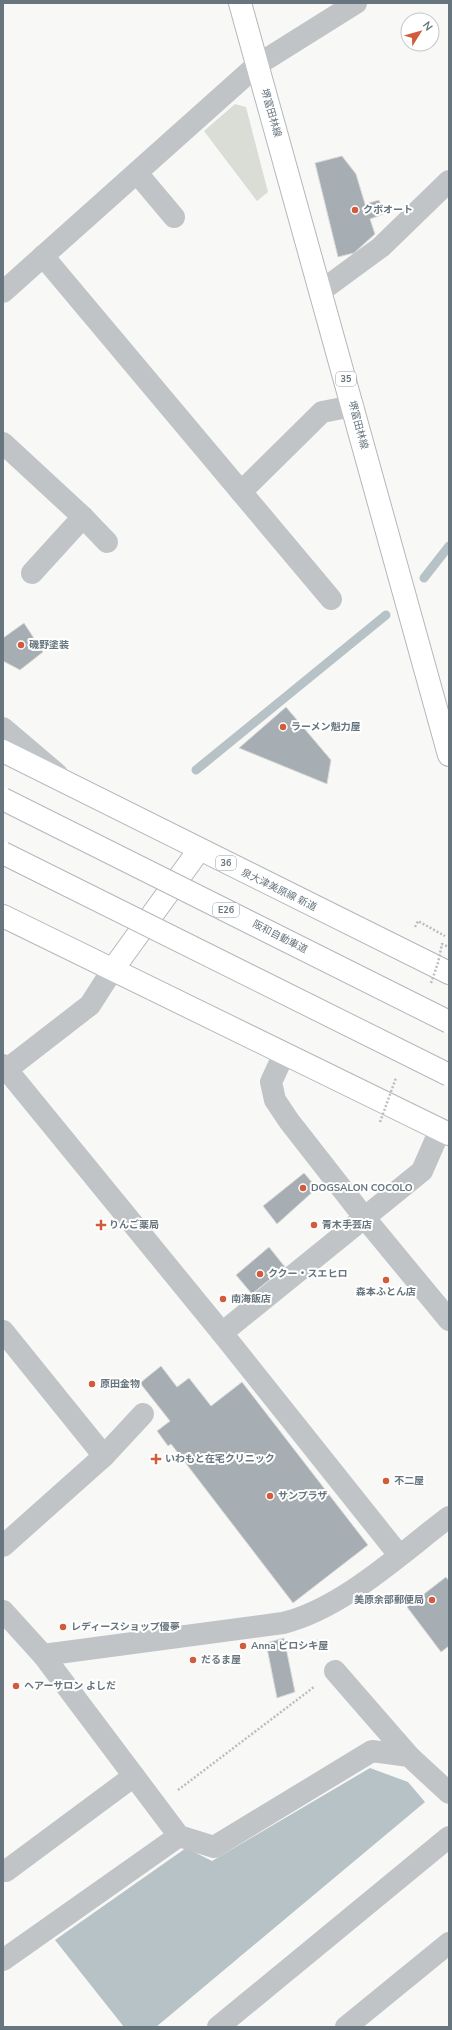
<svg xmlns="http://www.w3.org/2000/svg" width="452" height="2030" font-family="'Nunito Sans','Noto Sans JP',sans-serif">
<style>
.green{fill:#d9ddd6}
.water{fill:#b7c2c6}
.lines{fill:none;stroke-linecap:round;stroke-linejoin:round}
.stream{stroke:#b7c2c6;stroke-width:9}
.building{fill:#a6adb3;stroke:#dadad9}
.primary-casing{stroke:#b4b8bb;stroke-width:24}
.path{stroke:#babdbf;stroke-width:2.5;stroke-dasharray:2 2;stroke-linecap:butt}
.street{stroke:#c0c4c7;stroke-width:22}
.primary{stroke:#fff;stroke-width:22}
.highway-bridge-casing{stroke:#b4b7ba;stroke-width:24;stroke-linecap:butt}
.path-bridge{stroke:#babdbf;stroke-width:2.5;stroke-dasharray:2 2;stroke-linecap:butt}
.highway-bridge{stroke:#fff;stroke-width:22}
.poi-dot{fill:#d25b3d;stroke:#fff;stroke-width:1.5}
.labels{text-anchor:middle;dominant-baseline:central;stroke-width:4;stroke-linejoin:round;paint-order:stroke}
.shield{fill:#fff;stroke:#949ea5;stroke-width:1}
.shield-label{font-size:9px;font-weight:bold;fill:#66757e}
.street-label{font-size:10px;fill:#66757e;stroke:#fff}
.poi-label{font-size:10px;font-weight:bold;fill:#66757e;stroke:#fff;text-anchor:start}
</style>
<rect width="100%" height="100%" fill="#f8f8f6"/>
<path class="green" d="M 235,104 L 246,107 L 268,192 L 257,201 L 204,131 Z"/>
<path class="water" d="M 370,1768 L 408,1782 L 425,1802 L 156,2027 L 124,2027 L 55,1940 L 186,1848 L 212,1861 Z"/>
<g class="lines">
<g class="stream">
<path d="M 424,578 L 449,546"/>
<path d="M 196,770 L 386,615"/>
</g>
</g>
<g class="building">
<path d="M 342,156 L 356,174 L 365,204 L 379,200 L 384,214 L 370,219 L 375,234 L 354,253 L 338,257 L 315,163 Z"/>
<path d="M 24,623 L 43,652 L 20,670 L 3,661 L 3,638 Z"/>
<path d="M 286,707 L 331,760 L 327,784 L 239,748 Z"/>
<path d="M 304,1173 L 317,1188 L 277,1224 L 263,1206 Z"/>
<path d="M 269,1247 L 285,1267 L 252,1294 L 236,1275 Z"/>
<path d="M 161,1366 L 177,1387 L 189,1378 L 211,1406 L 242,1382 L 368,1545 L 293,1603 L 171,1444 L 168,1446 L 157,1431 L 170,1421 L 140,1383 Z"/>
<path d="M 446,1577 L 449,1581 L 449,1646 L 441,1652 L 407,1607 Z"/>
<path d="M 284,1638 L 295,1692 L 277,1698 L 266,1643 Z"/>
</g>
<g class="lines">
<g class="primary-casing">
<g id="primary">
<path d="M 240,3 L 449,755"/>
<path d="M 3,751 L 449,973"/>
<path d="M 3,916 L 449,1134"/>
<path d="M 113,969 L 199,850"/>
</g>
</g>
<g class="path">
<path d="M 415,927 L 418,921 L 445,936"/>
<path d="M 317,1640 L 323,1649"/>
<path d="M 178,1790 L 314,1687"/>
</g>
<g class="street">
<path d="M 137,173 L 174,217"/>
<path d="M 43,256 L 331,599"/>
<path d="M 321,291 L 381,247 L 449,181"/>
<path d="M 3,292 L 257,65 L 356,3"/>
<path d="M 3,443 L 83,517 L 107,542"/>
<path d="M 241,492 L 322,412 L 353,406"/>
<path d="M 32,573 L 83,517"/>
<path d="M 3,728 L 57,774"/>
<path d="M 284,1054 L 271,1082 L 275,1100 L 289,1121 L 364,1217 L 449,1320"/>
<path d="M 3,1065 L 222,1333 L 399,1555"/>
<path d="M 6,1070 L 90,1005 L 113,969"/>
<path d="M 3,1331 L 104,1456"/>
<path d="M 222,1333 L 422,1171 L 440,1130"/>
<path d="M 3,1546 L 104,1456 L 143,1414"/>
<path d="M 3,1611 L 43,1655 L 179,1836 L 214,1847 L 372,1751 L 409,1756 L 449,1793"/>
<path d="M 43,1655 L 283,1623 C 343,1608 400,1554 449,1517"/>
<path d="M 335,1671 L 409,1756"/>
<path d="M 6,1871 L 134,1776"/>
<path d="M 3,1960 L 179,1836"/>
<path d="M 218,2027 L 449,1837"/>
<path d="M 346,2027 L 449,1943"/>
</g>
<use href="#primary" class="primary"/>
<g class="highway-bridge-casing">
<g id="highway-bridge">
<path d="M 3,799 L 449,1022"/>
<path d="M 3,853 L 449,1075"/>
</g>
</g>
<g class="path-bridge">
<path d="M 431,983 L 438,963 L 442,944 L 449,947"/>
<path d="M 380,1122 L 396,1078"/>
</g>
<use href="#highway-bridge" class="highway-bridge"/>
</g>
<g class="poi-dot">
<circle cx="355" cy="210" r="4"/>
<circle cx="21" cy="645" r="4"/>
<circle cx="283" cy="727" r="4"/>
<circle cx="303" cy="1188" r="4"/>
<path d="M99 1219h4v4h4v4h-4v4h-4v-4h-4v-4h4z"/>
<circle cx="314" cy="1225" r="4"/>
<circle cx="260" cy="1274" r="4"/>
<circle cx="386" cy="1280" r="4"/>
<circle cx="223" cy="1299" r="4"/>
<circle cx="92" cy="1384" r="4"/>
<path d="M154 1453h4v4h4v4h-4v4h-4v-4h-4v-4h4z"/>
<circle cx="386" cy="1481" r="4"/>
<circle cx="270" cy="1496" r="4"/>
<circle cx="432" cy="1600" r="4"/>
<circle cx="63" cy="1627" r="4"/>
<circle cx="243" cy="1646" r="4"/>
<circle cx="193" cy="1660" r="4"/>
<circle cx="16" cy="1686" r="4"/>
</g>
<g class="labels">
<g class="shield">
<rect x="336" y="372" width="20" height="14" rx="3"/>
<rect x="216" y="856" width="20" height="14" rx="3"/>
<rect x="213" y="903" width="26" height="14" rx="3"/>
</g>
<g class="shield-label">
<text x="346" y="379">35</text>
<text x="226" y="863">36</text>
<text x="226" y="910">E26</text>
</g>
<g class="street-label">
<text transform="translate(271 113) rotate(74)">堺富田林線</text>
<text transform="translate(358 425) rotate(75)">堺富田林線</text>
<text transform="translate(279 890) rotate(26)">泉大津美原線 新道</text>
<text transform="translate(280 937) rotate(27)">阪和自動車道</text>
</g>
<g class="poi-label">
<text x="363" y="210">クボオート</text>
<text x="29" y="645">磯野塗装</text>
<text x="291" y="727">ラーメン魁力屋</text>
<text x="311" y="1188">DOGSALON COCOLO</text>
<text x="109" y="1225">りんご薬局</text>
<text x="322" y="1225">青木手芸店</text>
<text x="268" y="1274">ククー・スエヒロ</text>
<text x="386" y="1292" text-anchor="middle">森本ふとん店</text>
<text x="231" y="1299">南海飯店</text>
<text x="100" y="1384">原田金物</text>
<text x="165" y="1459">いわもと在宅クリニック</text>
<text x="394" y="1481">不二屋</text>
<text x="278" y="1496">サンプラザ</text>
<text x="424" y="1600" text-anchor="end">美原余部郵便局</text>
<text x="71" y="1627">レディースショップ優夢</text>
<text x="251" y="1646">Anna ピロシキ屋</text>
<text x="201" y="1660">だるま屋</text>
<text x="24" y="1686">ヘアーサロン よしだ</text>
</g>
</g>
<rect width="452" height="2030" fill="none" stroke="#66757e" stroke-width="8"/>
<g transform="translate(420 32) rotate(53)"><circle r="19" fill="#ffffff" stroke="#c2c8cb"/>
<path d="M0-3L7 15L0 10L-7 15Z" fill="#d25b3d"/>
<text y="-6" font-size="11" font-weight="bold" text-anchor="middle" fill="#66757e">N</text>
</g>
</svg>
